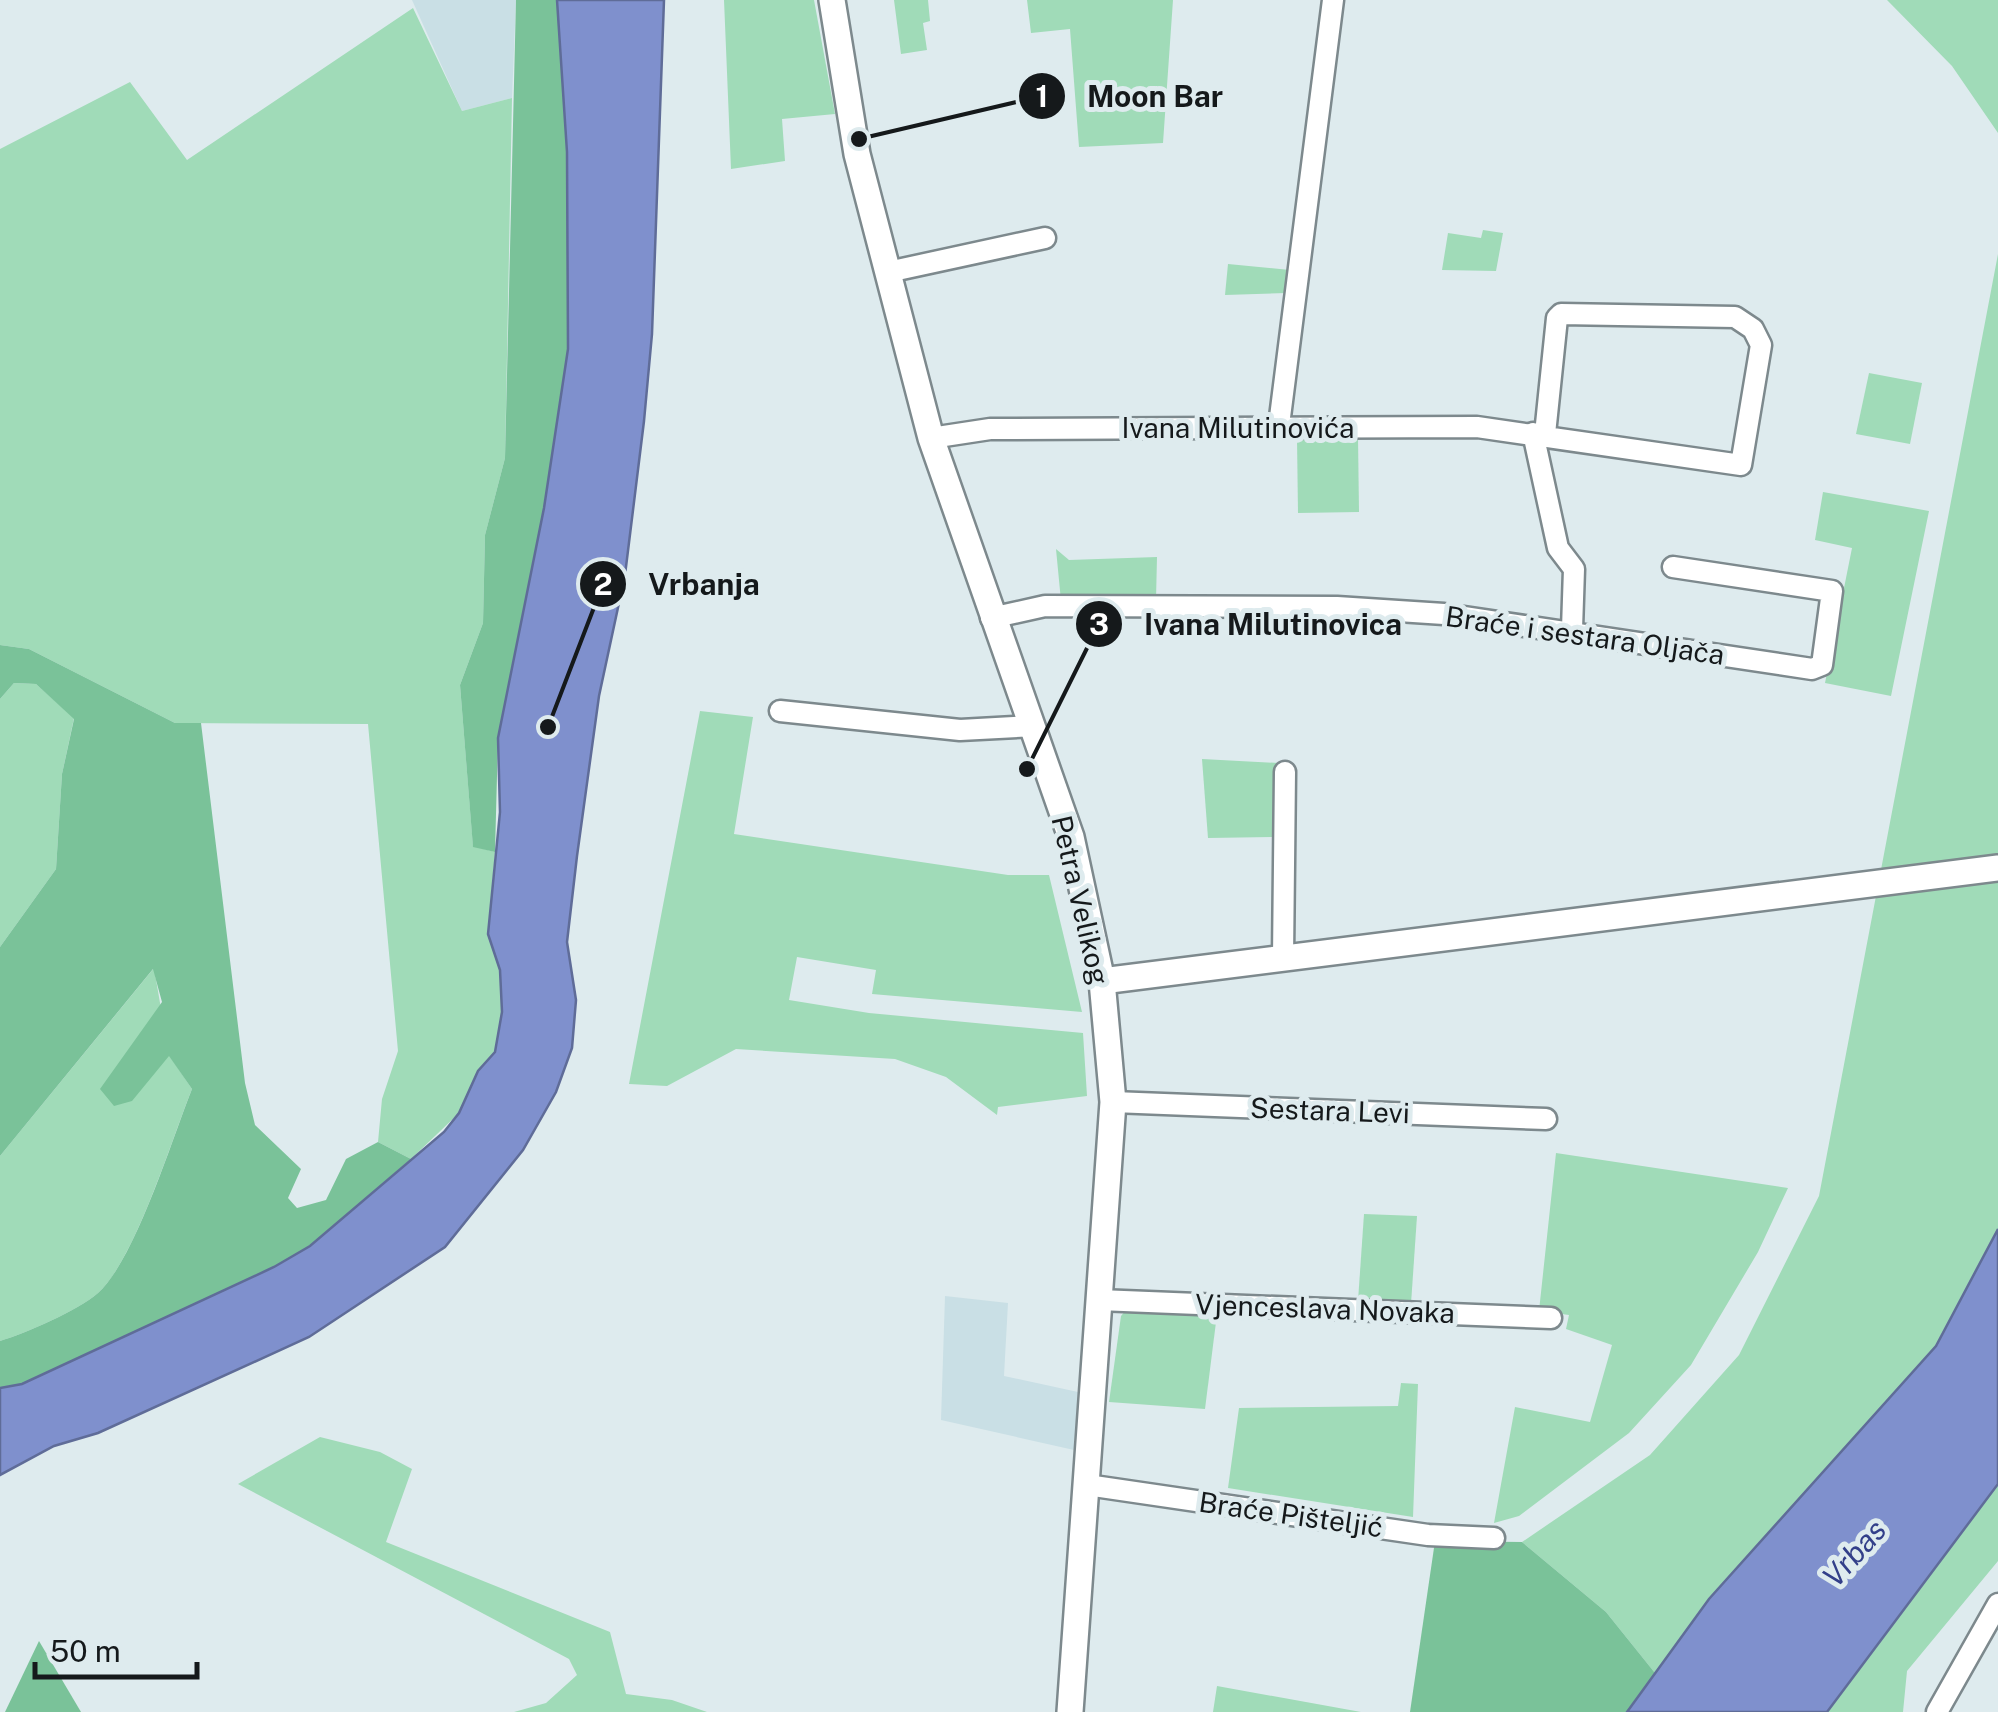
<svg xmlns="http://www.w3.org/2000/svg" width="1998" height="1712" font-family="'Public Sans',sans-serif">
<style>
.built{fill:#c9dfe5}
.green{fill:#a0dbb8}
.forest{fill:#7ac299}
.water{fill:#7f90cd;stroke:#5f6c98;stroke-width:2.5}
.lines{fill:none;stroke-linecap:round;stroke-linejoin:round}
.minor-casing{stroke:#7d898d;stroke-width:25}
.tertiary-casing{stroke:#7d898d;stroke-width:30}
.minor{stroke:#fff;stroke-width:20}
.tertiary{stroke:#fff;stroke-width:25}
.labels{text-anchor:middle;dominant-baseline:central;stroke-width:10;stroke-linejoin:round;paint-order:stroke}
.street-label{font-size:28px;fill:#15191b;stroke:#deebee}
.water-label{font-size:30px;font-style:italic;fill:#323f89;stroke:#deebee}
.leader{fill:none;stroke:#15191b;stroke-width:4}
.callout-dot{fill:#15191b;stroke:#deebee;stroke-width:4}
.mark-label{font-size:30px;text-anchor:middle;font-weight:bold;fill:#fff}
.callout-label{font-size:30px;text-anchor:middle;font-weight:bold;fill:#15191b;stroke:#deebee;stroke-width:10;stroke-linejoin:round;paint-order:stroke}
</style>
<rect width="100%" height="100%" fill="#deebee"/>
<g class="built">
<path d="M 412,0 L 516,0 L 512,98 L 462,111 Z"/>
<path d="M 945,1296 L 1008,1303 L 1004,1376 L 1078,1392 L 1074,1450 L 941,1420 Z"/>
</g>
<g class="green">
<path d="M 724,0 L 814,0 L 835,114 L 782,119 L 785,161 L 731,169 Z"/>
<path d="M 894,0 L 928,0 L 930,21 L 923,23 L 927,50 L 901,54 Z"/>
<path d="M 1027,0 L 1173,0 L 1163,143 L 1079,147 L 1070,29 L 1031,33 Z"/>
<path d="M 1887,0 L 1998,0 L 1998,133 L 1952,66 Z"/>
<path d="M 413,8 L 462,111 L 512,98 L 505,458 L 485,535 L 483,623 L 460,685 L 473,846 L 495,852 L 488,934 L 500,970 L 502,1012 L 495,1052 L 478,1071 L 459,1113 L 411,1159 L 378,1142 L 382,1099 L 398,1051 L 368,724 L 175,723 L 29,649 L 0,645 L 0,149 L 130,82 L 187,160 Z"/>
<path d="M 1483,230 L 1503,233 L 1496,271 L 1442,270 L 1448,233 L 1481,238 Z"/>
<path d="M 1998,254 L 1998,1229 L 1937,1346 L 1709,1599 L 1655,1673 L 1606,1612 L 1522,1542 L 1650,1455 L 1739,1355 L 1819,1196 Z"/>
<path d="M 1228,264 L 1290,270 L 1286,293 L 1225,295 Z"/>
<path d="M 1869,373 L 1922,383 L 1910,444 L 1856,434 Z"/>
<path d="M 1358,437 L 1359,512 L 1298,513 L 1297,438 Z"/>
<path d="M 1823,492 L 1929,511 L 1891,696 L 1825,683 L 1852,548 L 1815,540 Z"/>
<path d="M 1056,549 L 1069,560 L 1157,557 L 1156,600 L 1061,601 Z"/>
<path d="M 14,683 L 36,684 L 74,718 L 62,774 L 56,869 L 0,947 L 0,699 Z"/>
<path d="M 700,711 L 753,717 L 734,834 L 1008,875 L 1049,875 L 1082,1012 L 872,994 L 876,970 L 797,957 L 789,1000 L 869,1013 L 1083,1033 L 1087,1096 L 998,1107 L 997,1115 L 946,1077 L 895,1059 L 736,1049 L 667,1086 L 629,1084 Z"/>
<path d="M 1202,759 L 1279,763 L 1276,837 L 1208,838 Z"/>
<path d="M 154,968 L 169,1055 L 192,1089 C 172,1138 135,1260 98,1293 C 77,1311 26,1333 0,1341 L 0,1156 Z"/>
<path d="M 1556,1153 L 1788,1188 L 1758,1252 L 1691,1365 L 1629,1433 L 1519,1516 L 1494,1523 L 1515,1407 L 1590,1422 L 1612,1345 L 1566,1329 L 1569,1315 L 1539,1311 Z"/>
<path d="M 1364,1214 L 1417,1216 L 1411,1304 L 1358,1301 Z"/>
<path d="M 1127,1309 L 1217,1314 L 1205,1409 L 1109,1402 L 1121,1316 Z"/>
<path d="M 1401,1383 L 1418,1384 L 1413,1517 L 1228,1488 L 1239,1408 L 1398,1406 Z"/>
<path d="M 320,1437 L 380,1452 L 412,1469 L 386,1542 L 610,1632 L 626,1694 L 672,1700 L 707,1712 L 514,1712 L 546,1703 L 577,1675 L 569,1659 L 238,1484 Z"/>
<path d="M 1998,1484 L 1998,1561 L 1907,1671 L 1903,1712 L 1827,1712 Z"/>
<path d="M 1217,1686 L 1361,1712 L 1213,1712 Z"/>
</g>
<g class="forest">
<path d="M 516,0 L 557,0 L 567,152 L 568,349 L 544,508 L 498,738 L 495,852 L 473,847 L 460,685 L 483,623 L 485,535 L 505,458 Z"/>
<path d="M 0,645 L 29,649 L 175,723 L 201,723 L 245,1083 L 255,1125 L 301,1169 L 288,1198 L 297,1208 L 326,1200 L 346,1159 L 378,1142 L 411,1159 L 310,1246 L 247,1283 L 22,1384 L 0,1388 L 0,1341 C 26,1333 77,1311 98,1293 C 135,1260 172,1139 192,1089 L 169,1056 L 132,1101 L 114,1106 L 100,1089 L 162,1002 L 153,969 L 0,1156 L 0,947 L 56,869 L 62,774 L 74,719 L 36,684 L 14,683 L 0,699 Z"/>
<path d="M 1435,1541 L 1522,1542 L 1606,1612 L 1655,1673 L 1627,1712 L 1410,1712 Z"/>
<path d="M 39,1641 L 81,1712 L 5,1712 Z"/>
</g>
<g class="water">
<path d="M 557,0 L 664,0 L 652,334 L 644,421 L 625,575 L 599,696 L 577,856 L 567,942 L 576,1000 L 572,1048 L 556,1092 L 523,1150 L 445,1247 L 309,1337 L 98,1433 L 54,1446 L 0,1475 L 0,1388 L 22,1384 L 274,1267 L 310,1246 L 444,1132 L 459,1113 L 478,1071 L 495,1052 L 502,1012 L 500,970 L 488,934 L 500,812 L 498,738 L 544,508 L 568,349 L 567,152 Z"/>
<path d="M 1998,1229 L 1998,1484 L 1827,1712 L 1627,1712 L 1709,1599 L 1936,1346 Z"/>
</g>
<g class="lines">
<g class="minor-casing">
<g id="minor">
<path d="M 888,272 L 1045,238"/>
<path d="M 1279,425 L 1333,0"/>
<path d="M 1533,433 L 1558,548 L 1574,569 L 1572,629"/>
<path d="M 931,438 L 990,429 L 1477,427 L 1741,465 L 1761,345 L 1753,329 L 1735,317 L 1561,314 L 1557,318 L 1545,434"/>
<path d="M 991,618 L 1045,606 L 1337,607 L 1444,614 L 1812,669 L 1822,665 L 1832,591 L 1673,567"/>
<path d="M 780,711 L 960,730 L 1034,726"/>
<path d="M 1283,957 L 1285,772"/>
<path d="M 1113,1102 L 1546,1119"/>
<path d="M 1099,1300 L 1551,1318"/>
<path d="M 1087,1485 L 1428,1535 L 1494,1538"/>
<path d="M 1937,1712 L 1998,1604"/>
</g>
</g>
<g class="tertiary-casing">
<g id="tertiary">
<path d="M 832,0 L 857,154 L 931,438 L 1071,837 L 1102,981 L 1113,1102 L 1070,1712"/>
<path d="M 1102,981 L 1998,868"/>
</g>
</g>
<use href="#minor" class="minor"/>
<use href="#tertiary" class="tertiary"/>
</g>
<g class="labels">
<g class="street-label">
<text x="1238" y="427">Ivana Milutinovića</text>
<text transform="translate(1585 635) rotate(8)">Braće i sestara Oljača</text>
<text transform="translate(1081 900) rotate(77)">Petra Velikog</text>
<text transform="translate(1330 1110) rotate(2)">Sestara Levi</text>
<text transform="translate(1325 1308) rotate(2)">Vjenceslava Novaka</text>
<text transform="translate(1291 1514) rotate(8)">Braće Pišteljić</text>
</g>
<g class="water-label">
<text transform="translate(1854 1553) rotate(-48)">Vrbas</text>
</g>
</g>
<path class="leader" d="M859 139L1042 96M548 727L603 584M1027 769L1099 624"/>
<g class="callout-dot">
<circle cx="859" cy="139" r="10"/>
<circle cx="548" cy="727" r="10"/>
<circle cx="1027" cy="769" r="10"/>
<circle cx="1042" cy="96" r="25"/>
<circle cx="603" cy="584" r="25"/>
<circle cx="1099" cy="624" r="25"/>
</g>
<g class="mark-label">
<text x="1042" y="107">1</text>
<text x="603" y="595">2</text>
<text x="1099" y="635">3</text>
</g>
<g class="callout-label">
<text x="1155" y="107">Moon Bar</text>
<text x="704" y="595">Vrbanja</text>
<text x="1273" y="635">Ivana Milutinovica</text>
</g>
<path d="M35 1662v15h162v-15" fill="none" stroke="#15191b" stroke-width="5"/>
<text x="50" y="1662" font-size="30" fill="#15191b" stroke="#deebee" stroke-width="8" paint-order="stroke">50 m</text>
</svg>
